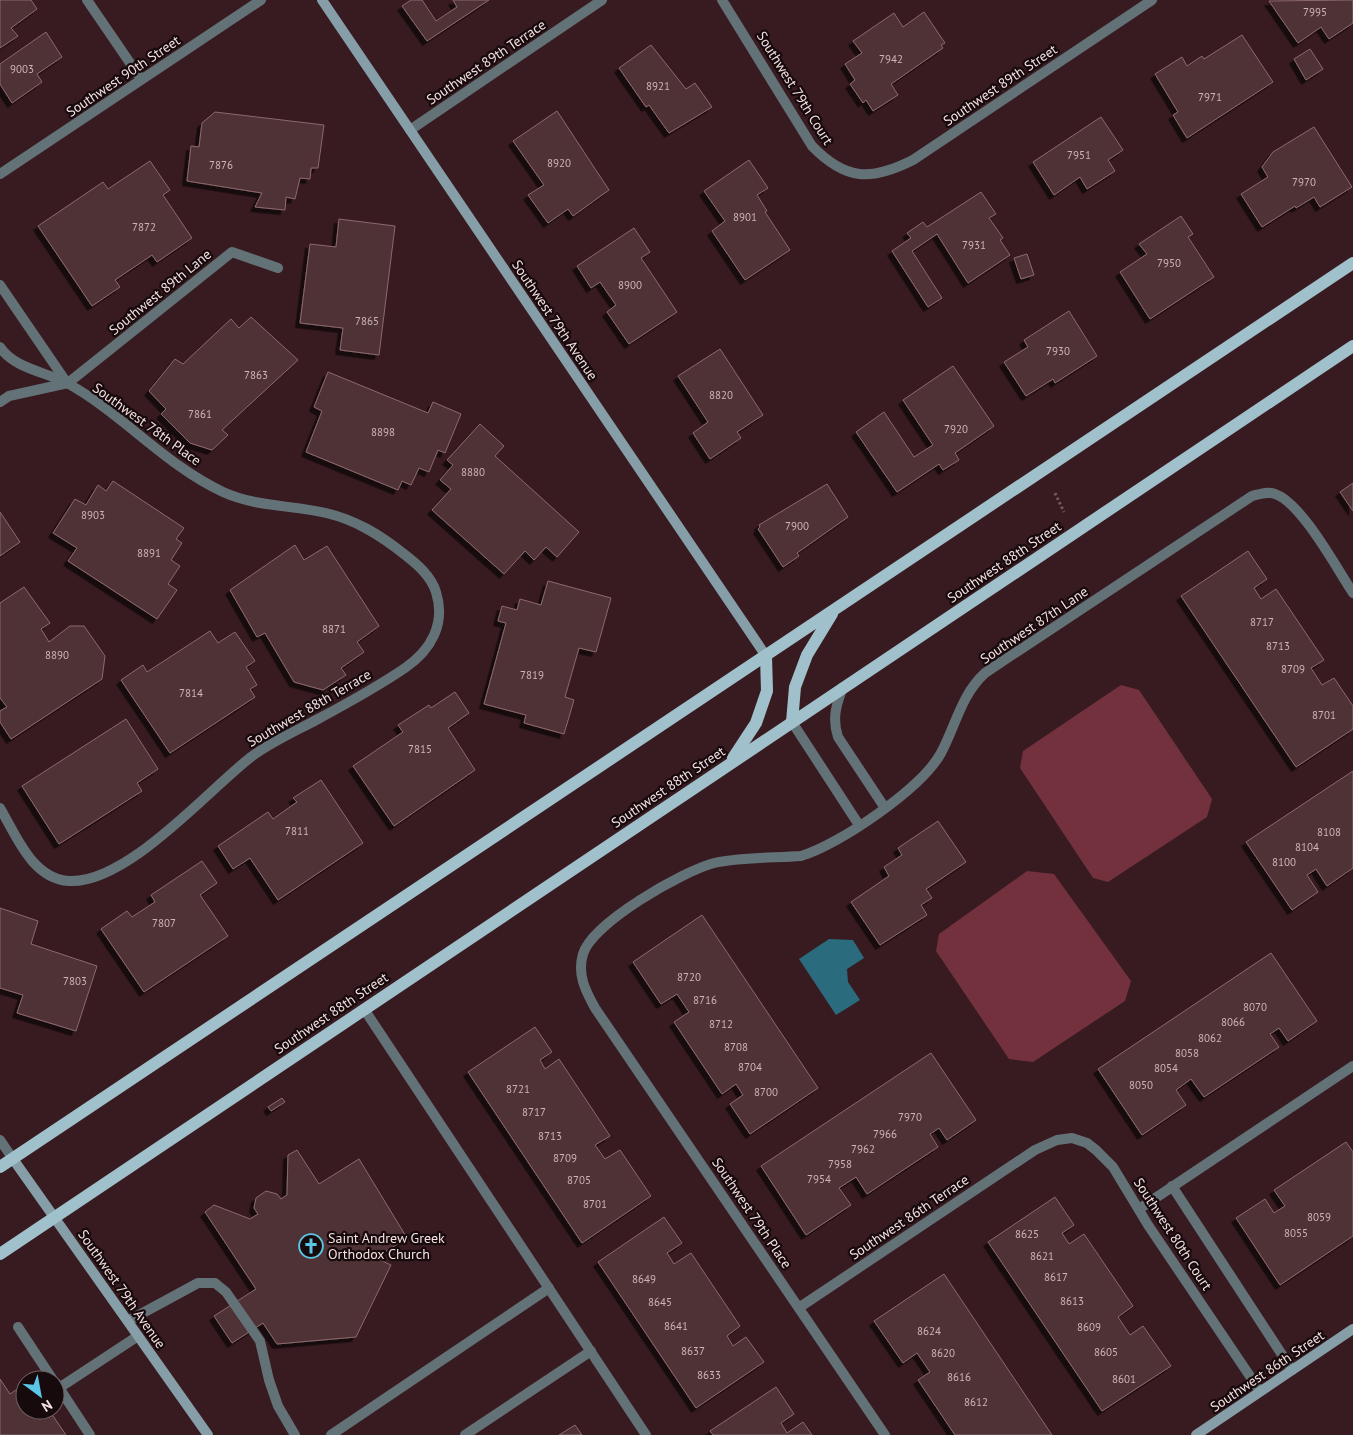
<svg xmlns="http://www.w3.org/2000/svg" width="1353" height="1435" font-family="'PT Sans',sans-serif">
<style>
.green{fill:#73313d}
.water{fill:#2a6b7e}
.building{fill:#4f3034;stroke:#8c6a6e;filter:url(#shadow)}
.lines{fill:none;stroke-linecap:round;stroke-linejoin:round}
.path{stroke:#72585c;stroke-width:3;stroke-dasharray:2.5 2.5;stroke-linecap:butt}
.lane{stroke:#637277;stroke-width:10}
.street{stroke:#637277;stroke-width:10}
.secondary{stroke:#859ea7;stroke-width:10}
.primary{stroke:#a0c0cb;stroke-width:12}
.labels{text-anchor:middle;dominant-baseline:central;stroke-width:4.5;stroke-linejoin:round;paint-order:stroke}
.number-label{font-size:11px;fill:#ccb5b7}
.street-label{font-size:14px;fill:#f5e1e3;stroke:#170a0c}
.poi-label{font-size:14px;fill:#f5e1e3;stroke:#170a0c;text-anchor:start}
</style>
<defs>
<filter id="shadow"><feDropShadow dx="-4.5" dy="4.5" stdDeviation="0" flood-color="#0009"/></filter>
</defs>
<rect width="100%" height="100%" fill="#381b20"/>
<g class="green">
<path d="M 1121,685 L 1139,690 L 1212,799 L 1207,817 L 1108,882 L 1093,878 L 1020,768 L 1023,751 Z"/>
<path d="M 1027,871 L 1054,874 L 1131,981 L 1125,1001 L 1033,1062 L 1009,1059 L 936,951 L 939,934 Z"/>
</g>
<path class="water" d="M 829,939 L 853,940 L 864,958 L 847,969 L 848,982 L 860,1000 L 836,1015 L 799,959 Z"/>
<g class="building">
<path d="M 0,0 L 31,0 L 37,9 L 11,28 L 18,36 L 0,48 Z"/>
<path d="M 411,0 L 422,0 L 436,21 L 457,7 L 453,0 L 489,0 L 427,41 L 402,6 Z"/>
<path d="M 1353,0 L 1353,23 L 1329,39 L 1321,27 L 1298,43 L 1269,1 Z"/>
<path d="M 924,12 L 945,43 L 941,45 L 943,48 L 891,84 L 898,95 L 873,111 L 866,100 L 863,103 L 850,84 L 855,80 L 845,64 L 862,53 L 853,41 L 894,13 L 903,27 Z"/>
<path d="M 46,32 L 62,57 L 37,74 L 42,82 L 12,103 L 0,84 L 0,64 Z"/>
<path d="M 1242,35 L 1273,82 L 1187,138 L 1173,115 L 1178,112 L 1155,74 L 1182,57 L 1187,66 L 1202,56 L 1204,59 Z"/>
<path d="M 651,45 L 686,89 L 695,83 L 712,107 L 669,133 L 649,105 L 646,107 L 619,68 Z"/>
<path d="M 1310,49 L 1323,69 L 1306,80 L 1294,59 Z"/>
<path d="M 557,111 L 609,190 L 573,216 L 568,209 L 548,223 L 528,195 L 544,185 L 513,141 Z"/>
<path d="M 215,112 L 324,125 L 318,168 L 311,168 L 310,179 L 300,178 L 295,199 L 286,197 L 285,210 L 255,207 L 262,193 L 187,181 L 191,146 L 199,147 L 202,123 Z"/>
<path d="M 1101,117 L 1123,150 L 1108,160 L 1115,171 L 1087,189 L 1080,177 L 1054,195 L 1033,162 Z"/>
<path d="M 1314,127 L 1352,187 L 1320,207 L 1314,197 L 1296,208 L 1295,206 L 1262,227 L 1241,194 L 1268,177 L 1262,167 L 1273,152 Z"/>
<path d="M 749,160 L 768,188 L 757,195 L 767,211 L 765,212 L 790,250 L 745,280 L 712,231 L 725,221 L 704,191 Z"/>
<path d="M 150,161 L 170,190 L 163,195 L 192,238 L 157,262 L 152,255 L 115,280 L 120,287 L 92,306 L 38,226 L 103,182 L 108,189 Z"/>
<path d="M 981,192 L 996,214 L 989,218 L 1003,238 L 1000,240 L 1010,255 L 968,283 L 937,234 L 912,251 L 942,298 L 928,307 L 892,251 L 911,238 L 907,233 L 923,222 L 927,227 Z"/>
<path d="M 1181,216 L 1193,234 L 1188,237 L 1214,277 L 1150,319 L 1120,272 L 1147,254 L 1139,244 Z"/>
<path d="M 339,219 L 395,226 L 379,355 L 340,350 L 343,328 L 300,323 L 310,244 L 336,247 Z"/>
<path d="M 634,228 L 650,252 L 641,258 L 677,312 L 629,344 L 607,312 L 616,305 L 600,282 L 591,288 L 577,266 Z"/>
<path d="M 1027,254 L 1034,275 L 1021,279 L 1014,258 Z"/>
<path d="M 1069,311 L 1097,356 L 1055,383 L 1053,379 L 1026,396 L 1004,362 L 1028,347 L 1024,340 Z"/>
<path d="M 251,317 L 298,360 L 222,430 L 228,435 L 212,450 L 190,443 L 161,414 L 166,409 L 149,391 L 175,359 L 183,364 L 231,319 L 239,328 Z"/>
<path d="M 720,349 L 763,415 L 737,432 L 741,438 L 710,459 L 693,433 L 708,422 L 678,376 Z"/>
<path d="M 953,366 L 994,426 L 955,453 L 959,460 L 943,470 L 939,464 L 897,492 L 856,432 L 884,412 L 914,457 L 933,445 L 903,400 Z"/>
<path d="M 328,372 L 428,413 L 433,402 L 461,414 L 445,453 L 438,450 L 429,472 L 419,468 L 411,485 L 402,481 L 398,490 L 306,452 L 322,411 L 314,407 Z"/>
<path d="M 480,424 L 504,446 L 495,456 L 579,532 L 557,557 L 546,547 L 534,560 L 525,551 L 504,574 L 432,510 L 451,489 L 440,480 L 453,465 L 447,460 Z"/>
<path d="M 113,481 L 184,528 L 176,539 L 182,543 L 171,560 L 180,566 L 168,584 L 177,590 L 157,619 L 68,561 L 77,548 L 53,533 L 75,499 L 86,505 L 98,485 L 106,491 Z"/>
<path d="M 1353,483 L 1353,511 L 1340,492 Z"/>
<path d="M 827,484 L 848,517 L 797,553 L 799,556 L 783,567 L 758,529 L 760,527 L 759,525 Z"/>
<path d="M 0,512 L 20,542 L 0,556 Z"/>
<path d="M 295,545 L 304,560 L 327,546 L 379,626 L 357,642 L 364,652 L 341,668 L 346,675 L 323,690 L 294,682 L 265,633 L 257,637 L 230,590 Z"/>
<path d="M 1248,551 L 1267,579 L 1254,588 L 1261,599 L 1276,589 L 1324,660 L 1311,668 L 1322,685 L 1334,678 L 1353,706 L 1353,729 L 1296,767 L 1181,596 Z"/>
<path d="M 548,581 L 611,598 L 596,652 L 579,648 L 565,697 L 574,700 L 564,734 L 524,723 L 526,715 L 484,704 L 506,623 L 498,621 L 502,606 L 517,610 L 520,599 L 541,605 Z"/>
<path d="M 24,587 L 50,623 L 41,629 L 49,642 L 70,626 L 84,626 L 105,656 L 102,679 L 11,739 L 0,722 L 0,711 L 7,707 L 0,698 L 0,603 Z"/>
<path d="M 210,631 L 218,643 L 235,632 L 255,661 L 246,667 L 257,685 L 250,689 L 255,697 L 170,753 L 121,680 L 143,665 L 147,672 Z"/>
<path d="M 455,692 L 469,713 L 448,728 L 475,770 L 394,826 L 353,766 L 403,732 L 398,725 L 429,705 L 431,708 Z"/>
<path d="M 126,719 L 158,769 L 137,783 L 142,791 L 59,844 L 22,786 Z"/>
<path d="M 1353,771 L 1353,868 L 1327,886 L 1316,869 L 1307,875 L 1318,892 L 1292,910 L 1246,842 Z"/>
<path d="M 321,780 L 363,843 L 278,900 L 250,858 L 233,869 L 218,846 L 268,812 L 273,819 L 297,802 L 293,798 Z"/>
<path d="M 938,821 L 966,862 L 926,889 L 932,898 L 921,905 L 927,915 L 880,945 L 851,902 L 889,876 L 884,867 L 902,855 L 898,848 Z"/>
<path d="M 202,861 L 217,883 L 200,895 L 228,936 L 144,992 L 101,929 L 127,911 L 132,917 L 155,902 L 151,895 Z"/>
<path d="M 0,908 L 38,921 L 31,944 L 97,966 L 76,1031 L 17,1013 L 23,995 L 0,988 Z"/>
<path d="M 702,915 L 818,1088 L 750,1134 L 730,1104 L 743,1095 L 736,1084 L 722,1094 L 674,1022 L 689,1012 L 677,994 L 661,1004 L 633,962 Z"/>
<path d="M 1271,953 L 1317,1021 L 1288,1041 L 1279,1028 L 1270,1034 L 1279,1047 L 1204,1097 L 1191,1079 L 1176,1090 L 1186,1105 L 1142,1135 L 1098,1069 Z"/>
<path d="M 535,1027 L 552,1052 L 540,1060 L 545,1069 L 559,1059 L 610,1136 L 595,1145 L 605,1159 L 620,1150 L 651,1196 L 582,1243 L 468,1072 Z"/>
<path d="M 931,1053 L 976,1120 L 947,1140 L 939,1128 L 930,1134 L 938,1147 L 867,1194 L 856,1177 L 839,1188 L 851,1205 L 806,1235 L 761,1166 Z"/>
<path d="M 282,1098 L 285,1102 L 271,1111 L 268,1107 Z"/>
<path d="M 1346,1142 L 1353,1152 L 1353,1236 L 1280,1285 L 1236,1218 L 1265,1199 L 1274,1213 L 1285,1206 L 1274,1190 Z"/>
<path d="M 297,1150 L 319,1184 L 359,1159 L 407,1238 L 380,1255 L 378,1259 L 391,1265 L 356,1337 L 277,1344 L 263,1323 L 232,1343 L 214,1316 L 256,1289 L 205,1212 L 214,1205 L 250,1219 L 258,1214 L 254,1208 L 256,1198 L 266,1191 L 277,1194 L 281,1199 L 287,1195 L 288,1155 Z"/>
<path d="M 1055,1197 L 1074,1225 L 1062,1233 L 1069,1244 L 1084,1234 L 1133,1306 L 1118,1317 L 1130,1335 L 1143,1326 L 1171,1366 L 1102,1411 L 988,1242 Z"/>
<path d="M 664,1217 L 682,1243 L 667,1253 L 674,1264 L 691,1253 L 740,1326 L 727,1336 L 733,1346 L 746,1337 L 764,1362 L 696,1408 L 598,1262 Z"/>
<path d="M 944,1274 L 1052,1435 L 955,1435 L 918,1380 L 930,1372 L 917,1353 L 903,1363 L 874,1321 Z"/>
<path d="M 0,1379 L 10,1394 L 25,1384 L 25,1410 L 49,1410 L 66,1435 L 0,1435 Z"/>
<path d="M 776,1387 L 794,1414 L 781,1423 L 787,1433 L 803,1422 L 812,1435 L 713,1435 L 710,1431 Z"/>
<path d="M 575,1425 L 582,1435 L 559,1435 Z"/>
</g>
<g class="lines">
<path class="path" d="M 1055,493 L 1064,512"/>
<g class="lane">
<path d="M 364,1009 L 646,1435"/>
<path d="M 0,1140 L 13,1159"/>
<path d="M 128,1321 L 198,1283 L 215,1283 L 226,1292 L 260,1341 L 269,1380 L 278,1406 L 295,1435"/>
<path d="M 18,1327 L 53,1380"/>
<path d="M 56,1383 L 90,1435"/>
<path d="M 59,1388 L 138,1336"/>
<path d="M 331,1435 L 549,1288"/>
<path d="M 465,1435 L 591,1351"/>
</g>
<g class="street">
<path d="M 87,0 L 141,79"/>
<path d="M 722,0 L 812,146 C 846,181 871,181 913,160 L 1152,0"/>
<path d="M 410,130 L 602,0"/>
<path d="M 0,174 L 261,0"/>
<path d="M 0,285 L 67,383"/>
<path d="M 0,347 C 13,368 46,372 67,383 C 123,414 165,465 223,492 C 256,507 291,505 326,513 C 356,520 380,535 404,554 C 417,564 431,576 436,592 C 446,624 431,650 405,668 C 377,687 348,703 318,719 C 296,731 271,742 251,757 C 207,791 127,884 69,881 C 32,879 16,835 0,808"/>
<path d="M 0,402 L 9,396 L 68,383 L 232,252 L 278,268"/>
<path d="M 843,687 C 836,705 832,719 838,737 L 885,808"/>
<path d="M 792,722 L 859,825"/>
<path d="M 1172,1186 L 1292,1370"/>
<path d="M 1139,1209 L 1353,1066"/>
<path d="M 800,1307 L 1035,1150 L 1057,1140 L 1072,1138 L 1087,1143 L 1096,1150 L 1113,1167 L 1148,1225 L 1260,1391"/>
<path d="M 885,1435 L 595,1008 C 585,990 577,974 583,954 C 592,923 683,871 714,863 C 740,857 774,858 801,856 C 839,845 922,788 941,753 C 956,725 961,695 985,673 L 1252,496 C 1260,494 1267,491 1275,494 C 1301,502 1337,569 1353,593"/>
</g>
<g class="secondary">
<path d="M 322,0 L 766,656"/>
<path d="M 13,1159 L 208,1435"/>
<path d="M 1196,1435 L 1353,1329"/>
</g>
<g class="primary">
<path d="M 792,722 L 795,687 L 807,655 L 832,614"/>
<path d="M 733,758 L 756,723 L 767,691 L 766,656"/>
<path d="M 0,1167 L 1353,263"/>
<path d="M 0,1254 L 1353,346"/>
</g>
</g>
<defs>
<g id="church-ring" transform="scale(1.25)"><circle r="9.5" fill="#170a0c" stroke="#5bc7e7" stroke-width="1.5"/><path d="M-1.2-6h2.4v3.5h3.3v2.4h-3.3V6h-2.4V-.1h-3.3v-2.4h3.3Z" fill="#5bc7e7"/></g>
</defs>
<g fill-rule="evenodd">
<use href="#church-ring" x="311" y="1246"/>
</g>
<g class="labels">
<g class="number-label">
<text x="1315" y="12">7995</text>
<text x="891" y="59">7942</text>
<text x="22" y="69">9003</text>
<text x="658" y="86">8921</text>
<text x="1210" y="97">7971</text>
<text x="1079" y="155">7951</text>
<text x="559" y="163">8920</text>
<text x="221" y="165">7876</text>
<text x="1304" y="182">7970</text>
<text x="745" y="217">8901</text>
<text x="144" y="227">7872</text>
<text x="974" y="245">7931</text>
<text x="1169" y="263">7950</text>
<text x="630" y="285">8900</text>
<text x="367" y="321">7865</text>
<text x="1058" y="351">7930</text>
<text x="256" y="375">7863</text>
<text x="721" y="395">8820</text>
<text x="200" y="414">7861</text>
<text x="956" y="429">7920</text>
<text x="383" y="432">8898</text>
<text x="473" y="472">8880</text>
<text x="93" y="515">8903</text>
<text x="797" y="526">7900</text>
<text x="149" y="553">8891</text>
<text x="1262" y="622">8717</text>
<text x="334" y="629">8871</text>
<text x="1278" y="646">8713</text>
<text x="57" y="655">8890</text>
<text x="1293" y="669">8709</text>
<text x="532" y="675">7819</text>
<text x="191" y="693">7814</text>
<text x="1324" y="715">8701</text>
<text x="420" y="749">7815</text>
<text x="297" y="831">7811</text>
<text x="1329" y="832">8108</text>
<text x="1307" y="847">8104</text>
<text x="1284" y="862">8100</text>
<text x="164" y="923">7807</text>
<text x="689" y="977">8720</text>
<text x="75" y="981">7803</text>
<text x="705" y="1000">8716</text>
<text x="1255" y="1007">8070</text>
<text x="1233" y="1022">8066</text>
<text x="721" y="1024">8712</text>
<text x="1210" y="1038">8062</text>
<text x="736" y="1047">8708</text>
<text x="1187" y="1053">8058</text>
<text x="750" y="1067">8704</text>
<text x="1166" y="1068">8054</text>
<text x="1141" y="1085">8050</text>
<text x="518" y="1089">8721</text>
<text x="766" y="1092">8700</text>
<text x="534" y="1112">8717</text>
<text x="910" y="1117">7970</text>
<text x="885" y="1134">7966</text>
<text x="550" y="1136">8713</text>
<text x="863" y="1149">7962</text>
<text x="565" y="1158">8709</text>
<text x="840" y="1164">7958</text>
<text x="819" y="1179">7954</text>
<text x="579" y="1180">8705</text>
<text x="595" y="1204">8701</text>
<text x="1319" y="1217">8059</text>
<text x="1296" y="1233">8055</text>
<text x="1027" y="1234">8625</text>
<text x="1042" y="1256">8621</text>
<text x="1056" y="1277">8617</text>
<text x="644" y="1279">8649</text>
<text x="1072" y="1301">8613</text>
<text x="660" y="1302">8645</text>
<text x="676" y="1326">8641</text>
<text x="1089" y="1327">8609</text>
<text x="929" y="1331">8624</text>
<text x="693" y="1351">8637</text>
<text x="1106" y="1352">8605</text>
<text x="943" y="1353">8620</text>
<text x="709" y="1375">8633</text>
<text x="959" y="1377">8616</text>
<text x="1124" y="1379">8601</text>
<text x="976" y="1402">8612</text>
</g>
<g class="street-label">
<text transform="translate(486 62) rotate(-34)">Southwest 89th Terrace</text>
<text transform="translate(123 76) rotate(-34)">Southwest 90th Street</text>
<text transform="translate(1000 85) rotate(-34)">Southwest 89th Street</text>
<text transform="translate(795 88) rotate(58)">Southwest 79th Court</text>
<text transform="translate(160 292) rotate(-39)">Southwest 89th Lane</text>
<text transform="translate(555 320) rotate(56)">Southwest 79th Avenue</text>
<text transform="translate(147 424) rotate(36)">Southwest 78th Place</text>
<text transform="translate(1004 562) rotate(-34)">Southwest 88th Street</text>
<text transform="translate(1034 625) rotate(-34)">Southwest 87th Lane</text>
<text transform="translate(309 708) rotate(-30)">Southwest 88th Terrace</text>
<text transform="translate(668 787) rotate(-34)">Southwest 88th Street</text>
<text transform="translate(331 1013) rotate(-34)">Southwest 88th Street</text>
<text transform="translate(752 1213) rotate(56)">Southwest 79th Place</text>
<text transform="translate(909 1217) rotate(-34)">Southwest 86th Terrace</text>
<text transform="translate(1173 1234) rotate(57)">Southwest 80th Court</text>
<text transform="translate(122 1289) rotate(55)">Southwest 79th Avenue</text>
<text transform="translate(1267 1371) rotate(-34)">Southwest 86th Street</text>
</g>
<g class="poi-label">
<text x="328" y="1238">Saint Andrew Greek<tspan x="328" dy="16">Orthodox Church</tspan></text>
</g>
</g>
<g transform="translate(40 1395) rotate(148)"><circle r="24" fill="#170a0c" stroke="#706062"/>
<path d="M0-4L9 19L0 12L-9 19Z" fill="#5bc7e7"/>
<text y="-8" font-size="14" font-weight="bold" text-anchor="middle" fill="#f5e1e3">N</text>
</g>
</svg>
